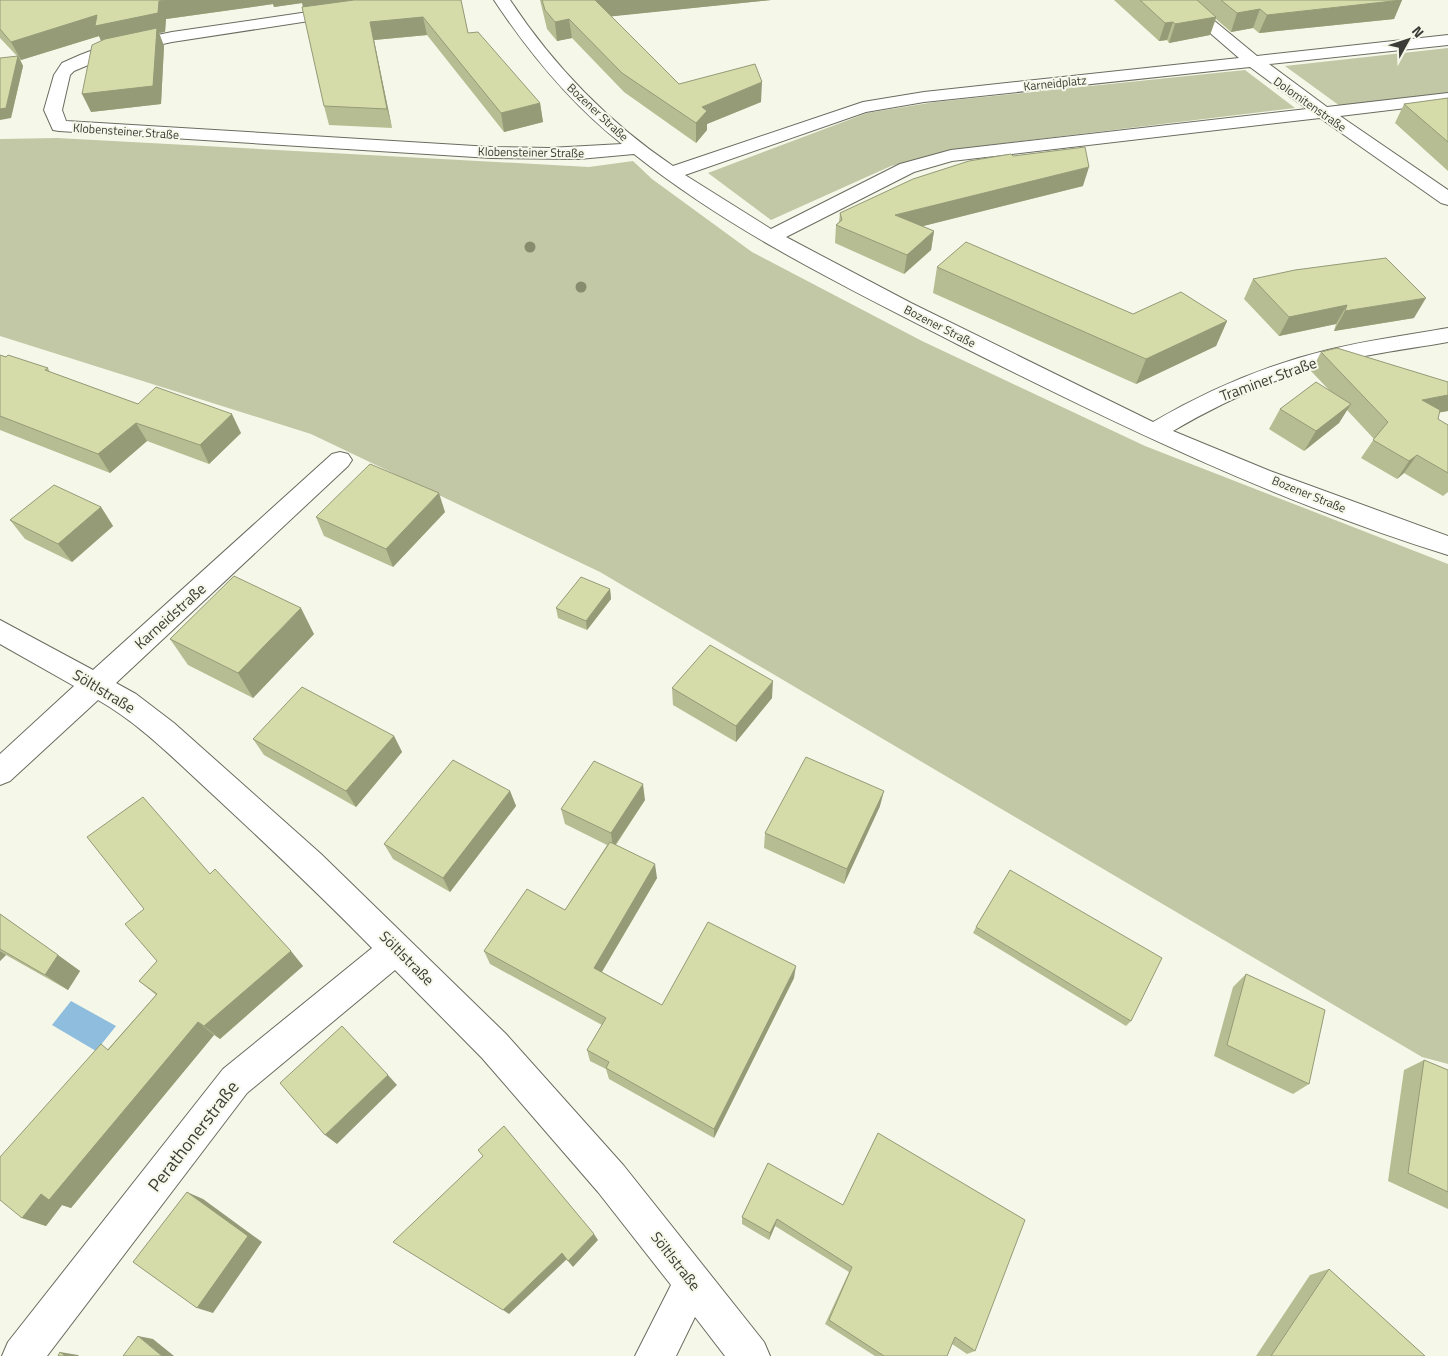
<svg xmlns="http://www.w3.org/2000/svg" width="1448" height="1356" font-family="'Titillium Web',sans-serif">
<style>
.green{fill:#c2c7a5}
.water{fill:#8fbddd}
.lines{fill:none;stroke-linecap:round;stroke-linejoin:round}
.street-casing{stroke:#6a6c60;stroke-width:2}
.street{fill:#fff;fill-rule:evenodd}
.tree{fill:#888c6f}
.wall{fill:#b7bd92}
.shaded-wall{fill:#959a77}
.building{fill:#d5dcaa;stroke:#959a77}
.labels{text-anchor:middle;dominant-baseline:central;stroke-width:4;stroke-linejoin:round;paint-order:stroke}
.far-street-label{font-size:12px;fill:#3b3c37;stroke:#f5f8e9}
.street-label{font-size:15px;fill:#3b3c37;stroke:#f5f8e9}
.near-street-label{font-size:18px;fill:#3b3c37;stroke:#f5f8e9}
</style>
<rect width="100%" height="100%" fill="#f5f8e9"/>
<g class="green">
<path d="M 1448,48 L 1448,93 L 1340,106 L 1285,66 Z"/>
<path d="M 1245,70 L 1295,108 L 965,148 L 891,166 L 771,220 L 708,173 L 867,113 L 935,102 Z"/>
<path d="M 57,138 L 589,167 L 633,161 L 652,179 L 752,252 L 922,341 L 1145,446 L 1448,564 L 1448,1064 L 1422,1057 L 600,572 L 311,434 L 0,336 L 0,139 Z"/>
</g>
<path class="water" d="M 71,1001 L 116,1026 L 96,1051 L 52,1025 Z"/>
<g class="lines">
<g class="street-casing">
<g id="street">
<path d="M 494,0 L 510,0 C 553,65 608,122 673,166 L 863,102 L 924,92 L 1239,58 L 1172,0 L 1189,0 L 1257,56 L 1448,35 L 1448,45 L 1269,64 L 1327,107 L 1448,93 L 1448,103 L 1340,116 L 1448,190 L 1448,205 L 1441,203 L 1320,118 L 952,161 L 914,172 L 786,237 L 911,303 L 1153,422 C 1208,390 1266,365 1328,350 C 1368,340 1408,335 1448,328 L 1448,342 C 1403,350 1357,355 1313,368 C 1264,383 1217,405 1173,431 L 1270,471 L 1448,536 L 1448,555 C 1277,502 1116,424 957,344 C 846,287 732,232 634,154 L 579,159 L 491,158 L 59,131 L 53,130 L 44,110 L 54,75 L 62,63 L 80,55 L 101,47 L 172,32 L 342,7 L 350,12 L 348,15 L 172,42 L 112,55 L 74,71 L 70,75 L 62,110 L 66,121 L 491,147 L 549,148 L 622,144 C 571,104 530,54 494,0 ZM 1250,67 L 1307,109 L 951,150 L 900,164 L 771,229 L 685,175 L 866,112 L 924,102 Z"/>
<path d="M 340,452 L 348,454 L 352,460 L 348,466 L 116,683 L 136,694 L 174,723 L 321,854 L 506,1034 L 624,1166 L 764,1342 L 770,1356 L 725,1356 L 695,1317 L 676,1356 L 635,1356 L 671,1285 L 598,1192 L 482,1058 L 395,970 L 247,1093 L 47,1356 L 2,1356 L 8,1342 L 223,1069 L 372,948 C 319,894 265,843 210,792 C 174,759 140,724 98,700 L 10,781 L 0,785 L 0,754 L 74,686 L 0,644 L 0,620 L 93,670 L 332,454 Z"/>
</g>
</g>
<use href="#street" class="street"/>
</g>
<g class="tree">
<circle cx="530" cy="247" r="5.5"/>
<circle cx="581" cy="287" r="5.5"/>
</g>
<g class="wall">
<path d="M 0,0 L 461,0 L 468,33 L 540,103 L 543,122 L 504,132 L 427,35 L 374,40 L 392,128 L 329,125 L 324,106 L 302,3 L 274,7 L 273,4 L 166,19 L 165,32 L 159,33 L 164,46 L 161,104 L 91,112 L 101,41 L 99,36 L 21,60 L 20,59 L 23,66 L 11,118 L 17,56 L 0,38 Z"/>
<path d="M 540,0 L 771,0 L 611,16 L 679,84 L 761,102 L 707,124 L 707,130 L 696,143 L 624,92 L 572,38 L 557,41 L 547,29 Z"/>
<path d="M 1114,0 L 1402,0 L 1394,19 L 1259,33 L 1253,28 L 1231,32 L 1216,19 L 1210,35 L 1169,43 L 1167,40 L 1159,41 Z"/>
<path d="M 1448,98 L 1448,171 L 1395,123 L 1404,104 Z"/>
<path d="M 1013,156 L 1083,186 L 922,226 L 934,231 L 931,250 L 904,274 L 835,243 L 836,225 L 839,222 L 840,213 Z"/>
<path d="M 937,267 L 1133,314 L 1227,321 L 1216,346 L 1136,384 L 933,293 Z"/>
<path d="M 1253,279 L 1414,318 L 1334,331 L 1336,324 L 1279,336 L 1244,299 Z"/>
<path d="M 1321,352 L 1448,382 L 1448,411 L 1439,412 L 1438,419 L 1448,425 L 1448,492 L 1443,496 L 1404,473 L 1397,479 L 1361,458 L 1374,439 L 1347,410 L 1339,423 L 1304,451 L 1269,429 L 1280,409 L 1330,391 L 1311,371 Z"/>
<path d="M 0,355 L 48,368 L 50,372 L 138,404 L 241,433 L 209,464 L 147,441 L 110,473 L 0,430 Z"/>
<path d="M 101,507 L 113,526 L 72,562 L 25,539 L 10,520 Z"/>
<path d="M 445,512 L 393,567 L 324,536 L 316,517 Z"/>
<path d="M 610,589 L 611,599 L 587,630 L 558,618 L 556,608 Z"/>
<path d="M 314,634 L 253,698 L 188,665 L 170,639 Z"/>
<path d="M 672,688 L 772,698 L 736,742 L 673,705 Z"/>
<path d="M 394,736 L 402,752 L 356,807 L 264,755 L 253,739 Z"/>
<path d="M 510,791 L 516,806 L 450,892 L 393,859 L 384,844 Z"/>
<path d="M 645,800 L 616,845 L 657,878 L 602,972 L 662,1005 L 794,978 L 714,1138 L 609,1079 L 606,1069 L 590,1061 L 587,1050 L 602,1025 L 490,964 L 484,951 L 565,910 L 607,845 L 565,824 L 561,809 Z"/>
<path d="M 880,806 L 844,884 L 764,848 L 765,833 Z"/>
<path d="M 210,873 L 303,966 L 220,1039 L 214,1035 L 71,1208 L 62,1205 L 46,1226 L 22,1218 L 108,1049 L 156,995 L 139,981 L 157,961 Z"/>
<path d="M 0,914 L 80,971 L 68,990 L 6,955 L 0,961 Z"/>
<path d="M 976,927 L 1131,1021 L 1126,1026 L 973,933 Z"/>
<path d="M 1246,974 L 1309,1084 L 1293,1094 L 1214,1056 L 1233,987 Z"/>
<path d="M 1424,1060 L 1448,1070 L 1448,1209 L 1388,1181 L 1404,1070 Z"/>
<path d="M 768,1163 L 975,1351 L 967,1354 L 952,1344 L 947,1356 L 875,1356 L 825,1324 L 849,1272 L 775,1226 L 769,1240 L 742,1224 L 742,1217 Z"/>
<path d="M 1329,1269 L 1425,1356 L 1256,1356 L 1310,1275 Z"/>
</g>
<g class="shaded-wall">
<path d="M 166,0 L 393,0 L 305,12 L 302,3 L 274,7 L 273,4 L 166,19 L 165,32 L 159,33 L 164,46 L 161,104 L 91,112 L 82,94 L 103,45 L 99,36 L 21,60 L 11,42 L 97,15 Z"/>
<path d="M 594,0 L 771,0 L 596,18 Z"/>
<path d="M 1402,0 L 1394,19 L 1259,33 L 1267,15 Z"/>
<path d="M 1260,9 L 1253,28 L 1231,32 L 1237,13 Z"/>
<path d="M 423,17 L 427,35 L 374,40 L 392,128 L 387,109 L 370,22 Z"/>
<path d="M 1216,17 L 1210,35 L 1169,43 L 1175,24 Z"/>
<path d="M 569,19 L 572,38 L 557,41 L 555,22 Z"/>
<path d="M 1173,22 L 1167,40 L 1159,41 L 1165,23 Z"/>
<path d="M 18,56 L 23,66 L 11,118 L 0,120 L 0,109 Z"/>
<path d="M 762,82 L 761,102 L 707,124 L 707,130 L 696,143 L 696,123 L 702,107 Z"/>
<path d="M 540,103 L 543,122 L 504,132 L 501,113 Z"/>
<path d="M 1089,167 L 1083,186 L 892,234 L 895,215 Z"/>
<path d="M 934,231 L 931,250 L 904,274 L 907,255 Z"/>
<path d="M 1426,298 L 1414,318 L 1334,331 L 1345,311 Z"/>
<path d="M 1347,305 L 1336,324 L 1279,336 L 1289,317 Z"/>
<path d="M 1227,321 L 1216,346 L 1136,384 L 1146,359 Z"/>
<path d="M 1448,395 L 1448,411 L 1410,418 L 1422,400 Z"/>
<path d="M 1351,404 L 1339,423 L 1304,451 L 1316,431 Z"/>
<path d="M 232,414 L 241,433 L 209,464 L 200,445 Z"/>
<path d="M 136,423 L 147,441 L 110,473 L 98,454 Z"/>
<path d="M 1417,455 L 1404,473 L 1397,479 L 1409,461 Z"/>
<path d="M 439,493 L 445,512 L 393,567 L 386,549 Z"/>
<path d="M 101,507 L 113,526 L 72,562 L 58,544 Z"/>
<path d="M 610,589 L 611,599 L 587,630 L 586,621 Z"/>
<path d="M 301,608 L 314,634 L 253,698 L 238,673 Z"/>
<path d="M 773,681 L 772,698 L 736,742 L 736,726 Z"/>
<path d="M 394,736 L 402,752 L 356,807 L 346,791 Z"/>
<path d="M 643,784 L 645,800 L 613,848 L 611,833 Z"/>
<path d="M 510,791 L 516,806 L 450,892 L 443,878 Z"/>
<path d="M 884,791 L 880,806 L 844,884 L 847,869 Z"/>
<path d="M 655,864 L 657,878 L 597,980 L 594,968 Z"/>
<path d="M 0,951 L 6,955 L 0,961 Z"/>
<path d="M 291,951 L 303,966 L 220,1039 L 204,1026 Z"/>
<path d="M 58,955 L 80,971 L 68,990 L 45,975 Z"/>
<path d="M 796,966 L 794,978 L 714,1138 L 714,1129 Z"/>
<path d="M 198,1022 L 214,1035 L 71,1208 L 62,1205 L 46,1226 L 22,1218 L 41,1194 Z"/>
<path d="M 388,1075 L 397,1085 L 337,1144 L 325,1135 Z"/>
<path d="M 187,1192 L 203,1199 L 262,1242 L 213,1313 L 197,1308 Z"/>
<path d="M 777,1219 L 775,1226 L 769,1240 L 770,1233 Z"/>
<path d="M 594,1234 L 598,1240 L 573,1267 L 568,1261 Z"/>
<path d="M 562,1253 L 567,1259 L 509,1314 L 503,1310 Z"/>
<path d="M 138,1336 L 153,1339 L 174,1356 L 162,1356 Z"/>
<path d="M 60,1352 L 78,1355 L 79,1356 L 65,1356 Z"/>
</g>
<g class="building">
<path d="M 0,0 L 166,0 L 159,1 L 158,13 L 95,26 L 97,15 L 11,42 L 0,29 Z"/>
<path d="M 354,0 L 461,0 L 468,33 L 478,32 L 540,103 L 501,113 L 423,17 L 370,22 L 387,109 L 324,106 L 302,7 Z"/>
<path d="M 542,0 L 595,0 L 679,84 L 755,64 L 762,82 L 702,107 L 707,111 L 696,123 L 622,73 L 569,19 L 555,22 L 545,10 Z"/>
<path d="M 1140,0 L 1197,0 L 1216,17 L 1175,24 L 1173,22 L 1165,23 Z"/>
<path d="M 1221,0 L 1402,0 L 1267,15 L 1260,9 L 1237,13 Z"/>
<path d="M 157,28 L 153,86 L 82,94 L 92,45 L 105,39 Z"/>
<path d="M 18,56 L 6,108 L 0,109 L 0,58 Z"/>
<path d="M 1448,98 L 1448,142 L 1404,104 Z"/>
<path d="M 1085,147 L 1089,167 L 895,215 L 934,231 L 907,255 L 836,225 L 842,220 L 840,213 L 913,179 L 969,161 L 1011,154 L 1013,156 Z"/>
<path d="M 966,242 L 1133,314 L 1181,292 L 1227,321 L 1146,359 L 937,267 Z"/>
<path d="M 1386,258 L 1426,298 L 1345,311 L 1347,305 L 1289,317 L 1253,279 L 1295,270 Z"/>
<path d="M 1337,348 L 1448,382 L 1448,395 L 1422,400 L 1440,410 L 1438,419 L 1448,425 L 1448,473 L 1417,455 L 1409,461 L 1373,440 L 1388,422 L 1321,352 Z"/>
<path d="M 0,355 L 6,357 L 8,355 L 48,368 L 45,370 L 138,404 L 156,387 L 232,414 L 200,445 L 136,423 L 98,454 L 0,416 Z"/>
<path d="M 1316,382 L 1351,404 L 1316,431 L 1280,409 Z"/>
<path d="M 370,464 L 439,493 L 386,549 L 316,517 Z"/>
<path d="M 54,485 L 101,507 L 58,544 L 10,520 Z"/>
<path d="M 234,576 L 301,608 L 238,673 L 170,639 Z"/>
<path d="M 581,577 L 610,589 L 586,621 L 556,608 Z"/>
<path d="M 710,645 L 773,681 L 736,726 L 672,688 Z"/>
<path d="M 302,687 L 394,736 L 346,791 L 253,739 Z"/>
<path d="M 806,757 L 884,791 L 847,869 L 765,833 Z"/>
<path d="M 453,760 L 510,791 L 443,878 L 384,844 Z"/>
<path d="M 594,761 L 643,784 L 611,833 L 561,809 Z"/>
<path d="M 143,797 L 210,874 L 215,869 L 291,951 L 204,1026 L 198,1022 L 49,1200 L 41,1194 L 22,1218 L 0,1200 L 0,1157 L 101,1044 L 108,1050 L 157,994 L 139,981 L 157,961 L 125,924 L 144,909 L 87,837 Z"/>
<path d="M 610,842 L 655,864 L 594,968 L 662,1005 L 708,922 L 796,966 L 714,1129 L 606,1068 L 609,1062 L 587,1050 L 606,1018 L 484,951 L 527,889 L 565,910 Z"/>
<path d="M 1010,870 L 1162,958 L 1131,1021 L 976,927 Z"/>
<path d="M 0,914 L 58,955 L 45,975 L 0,949 Z"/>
<path d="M 1246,974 L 1325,1010 L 1309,1084 L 1227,1045 Z"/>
<path d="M 342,1026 L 388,1075 L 325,1135 L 280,1083 Z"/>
<path d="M 1424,1060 L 1448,1070 L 1448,1192 L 1408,1173 Z"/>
<path d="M 504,1126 L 594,1234 L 568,1261 L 562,1253 L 503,1310 L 393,1242 L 483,1156 L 478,1150 Z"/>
<path d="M 878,1133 L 1025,1220 L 975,1351 L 955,1337 L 947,1356 L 884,1356 L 829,1320 L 852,1267 L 777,1219 L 770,1233 L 742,1217 L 768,1163 L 843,1205 Z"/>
<path d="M 187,1192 L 248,1236 L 197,1308 L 133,1262 Z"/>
<path d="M 1329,1269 L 1425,1356 L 1271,1356 Z"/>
<path d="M 138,1336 L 162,1356 L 123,1356 Z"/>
<path d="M 60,1352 L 65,1356 L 58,1356 Z"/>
</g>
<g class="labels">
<g class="far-street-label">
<text transform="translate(1055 83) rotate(-6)">Karneidplatz</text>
<text transform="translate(1310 104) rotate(35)">Dolomitenstraße</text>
<text transform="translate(598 112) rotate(43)">Bozener Straße</text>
<text transform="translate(126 131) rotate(4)">Klobensteiner Straße</text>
<text transform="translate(531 152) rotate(1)">Klobensteiner Straße</text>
<text transform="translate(940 326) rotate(27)">Bozener Straße</text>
<text transform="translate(1309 494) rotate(22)">Bozener Straße</text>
</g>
<g class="street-label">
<text transform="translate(1268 379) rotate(-20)">Traminer Straße</text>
<text transform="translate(170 616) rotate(-42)">Karneidstraße</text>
<text transform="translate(104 691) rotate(31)">Söltlstraße</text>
<text transform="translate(407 958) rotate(45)">Söltlstraße</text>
<text transform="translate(676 1261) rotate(52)">Söltlstraße</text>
</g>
<g class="near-street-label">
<text transform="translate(193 1136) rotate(-52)">Perathonerstraße</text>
</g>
</g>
<g transform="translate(1408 40) rotate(50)" stroke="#f5f8e9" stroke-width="4" paint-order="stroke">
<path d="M0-4L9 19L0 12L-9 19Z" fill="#3b3c37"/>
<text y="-8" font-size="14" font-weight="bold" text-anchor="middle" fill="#3b3c37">N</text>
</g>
</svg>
